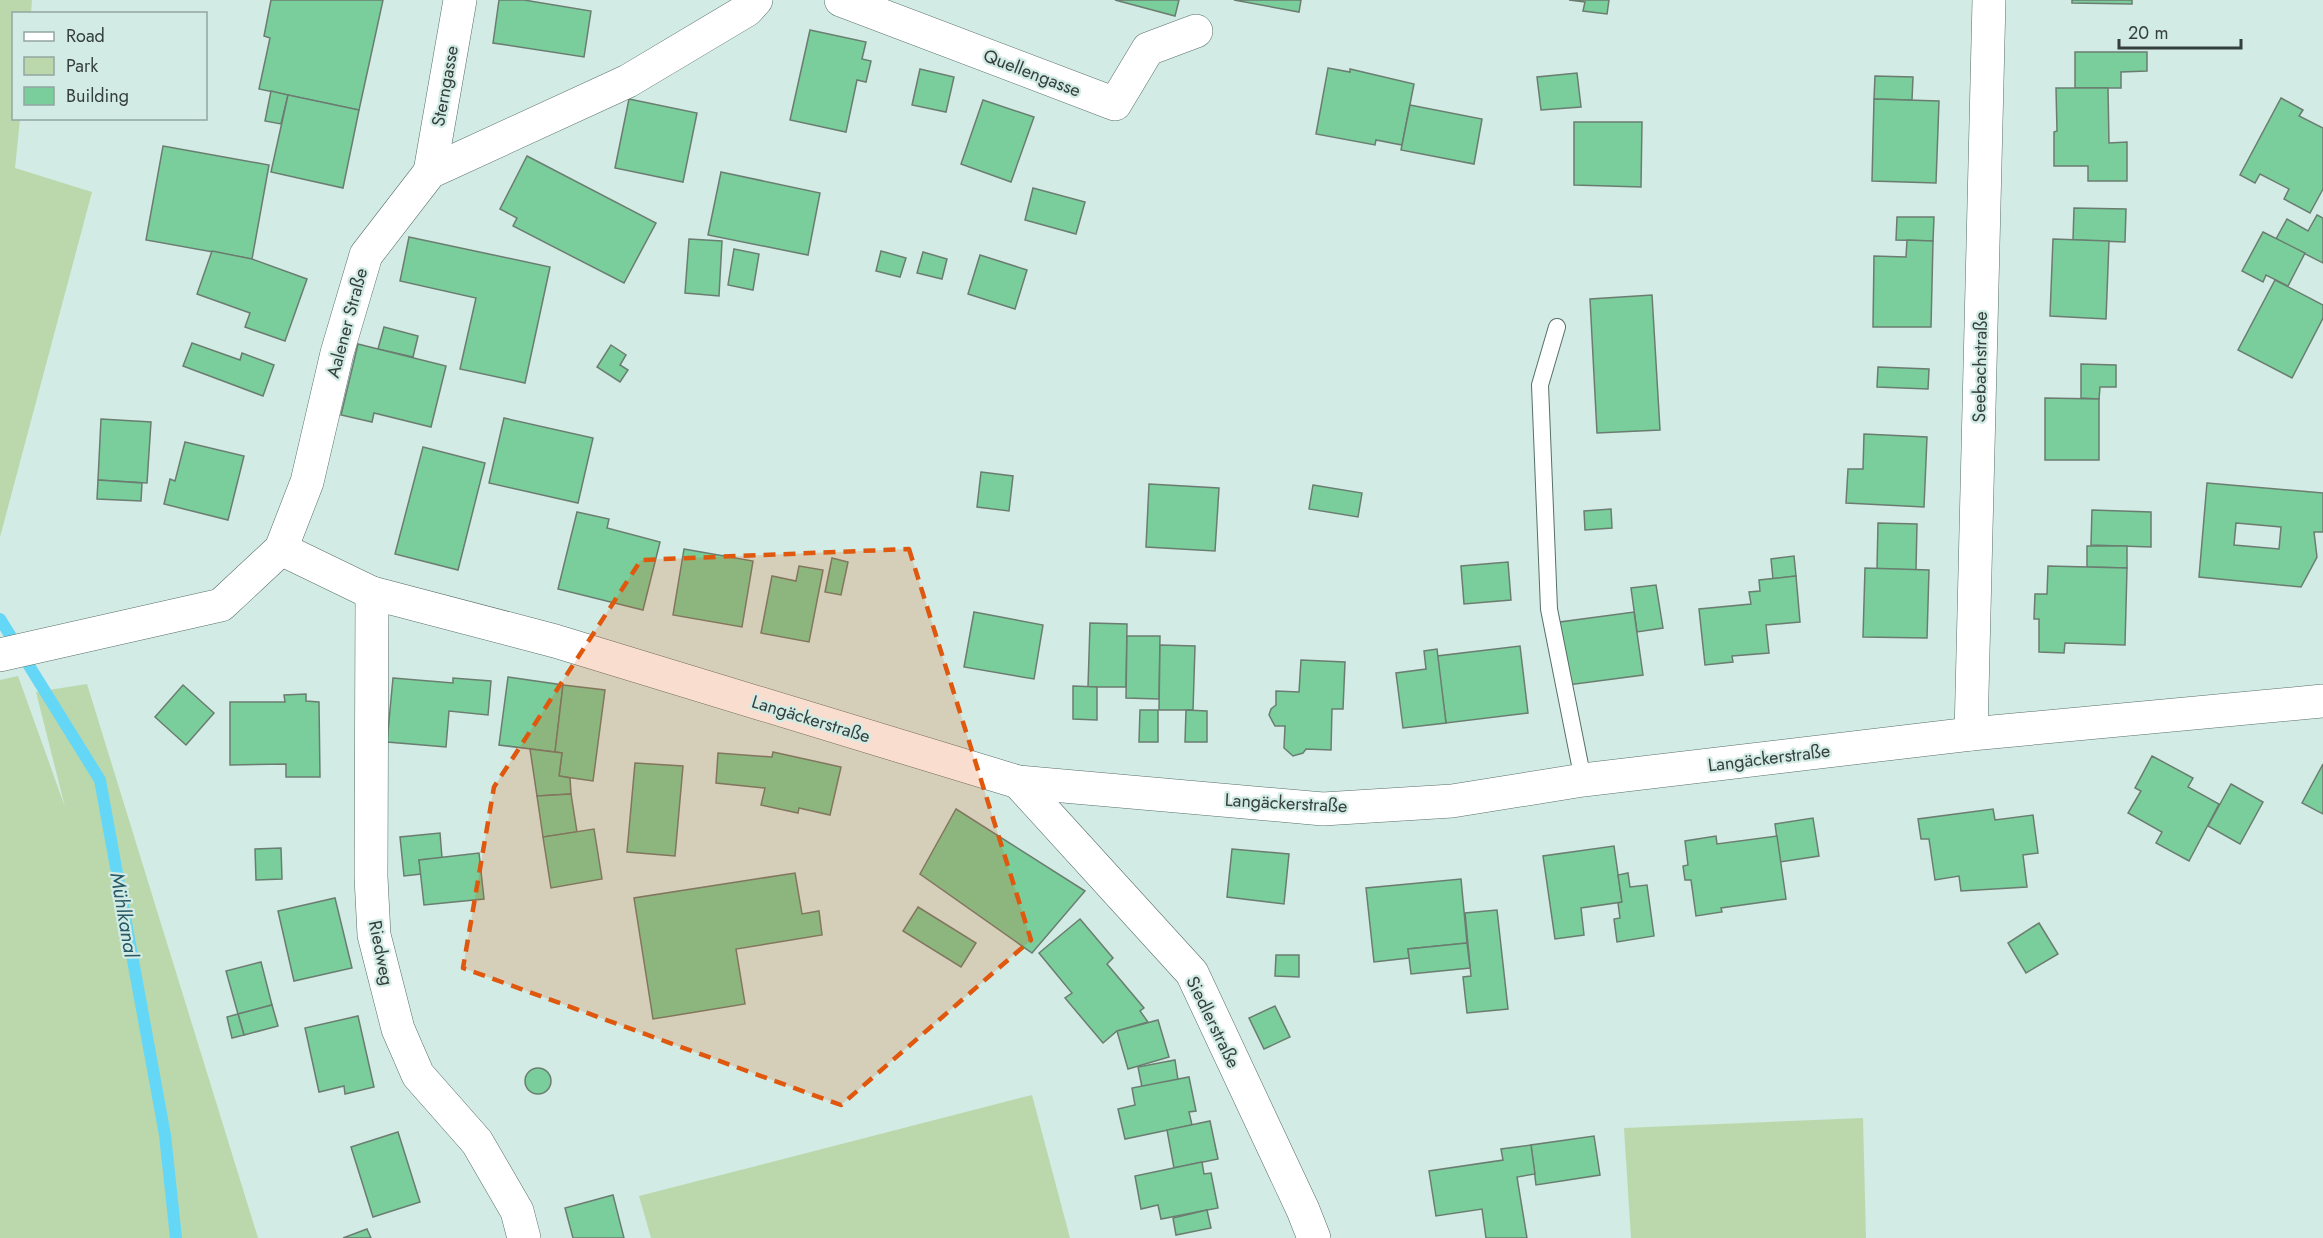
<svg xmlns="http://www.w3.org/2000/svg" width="2323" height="1238" font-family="Jost,sans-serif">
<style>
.green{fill:#bad8ac}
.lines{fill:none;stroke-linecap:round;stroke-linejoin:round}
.stream{stroke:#65d7f6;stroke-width:12}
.building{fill:#79ce9b;stroke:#6b7d71;stroke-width:1.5;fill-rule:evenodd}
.lane-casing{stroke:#586f69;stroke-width:18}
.street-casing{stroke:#586f69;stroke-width:34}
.secondary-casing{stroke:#586f69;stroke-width:34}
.lane{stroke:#fff;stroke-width:16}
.street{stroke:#fff;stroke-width:33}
.secondary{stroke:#fff;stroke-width:33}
.marked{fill:#df580e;fill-opacity:0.2;stroke:#df580e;stroke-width:4.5;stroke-dasharray:12 8;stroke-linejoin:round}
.labels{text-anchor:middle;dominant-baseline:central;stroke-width:4.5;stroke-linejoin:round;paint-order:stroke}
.street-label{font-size:18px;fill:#353f3c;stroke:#d2ebe4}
.water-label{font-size:20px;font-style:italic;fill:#275865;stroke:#d2ebe4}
</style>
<rect width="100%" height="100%" fill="#d2ebe4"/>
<g class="green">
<path d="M 0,0 L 32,0 L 31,13 L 14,14 L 14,118 L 20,119 L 15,168 L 92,192 L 0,537 Z"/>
<path d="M 18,676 L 65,807 L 36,692 L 87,684 L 258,1238 L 0,1238 L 0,680 Z"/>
<path d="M 1032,1095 L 1070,1238 L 651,1238 L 639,1196 Z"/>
<path d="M 1863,1118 L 1866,1238 L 1631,1238 L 1624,1128 Z"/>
</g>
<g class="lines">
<path class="stream" d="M 0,619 L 100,780 L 165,1135 L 176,1238"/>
</g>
<g class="building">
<path d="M 271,0 L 383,0 L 359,110 L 259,89 L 270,38 L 264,36 Z"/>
<path d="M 499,0 L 524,0 L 591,11 L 584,57 L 493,43 Z"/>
<path d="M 1115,0 L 1179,0 L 1175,16 Z"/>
<path d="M 1234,0 L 1301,0 L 1299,12 Z"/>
<path d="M 1569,0 L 1609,0 L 1607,14 L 1583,11 L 1585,2 Z"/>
<path d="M 2072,0 L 2132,0 L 2132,4 L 2072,3 Z"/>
<path d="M 810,30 L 866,42 L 862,59 L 871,61 L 866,82 L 857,80 L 846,132 L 790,120 Z"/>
<path d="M 2075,52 L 2147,52 L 2147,71 L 2121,72 L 2121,88 L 2075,88 Z"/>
<path d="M 1328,68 L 1350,72 L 1350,69 L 1414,84 L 1402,145 L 1376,140 L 1375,145 L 1316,134 Z"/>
<path d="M 920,69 L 954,77 L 946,112 L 912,105 Z"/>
<path d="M 1577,73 L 1581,107 L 1541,110 L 1537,77 Z"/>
<path d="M 1875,76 L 1913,77 L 1912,100 L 1874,99 Z"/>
<path d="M 2056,88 L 2108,88 L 2109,143 L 2127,142 L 2127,181 L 2088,181 L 2088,166 L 2054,166 L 2054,132 L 2057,131 Z"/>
<path d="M 271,91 L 288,95 L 281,124 L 265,121 Z"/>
<path d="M 288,95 L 359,110 L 343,188 L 271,172 Z"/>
<path d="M 2281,98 L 2303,110 L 2299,116 L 2323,128 L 2323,189 L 2310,213 L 2284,199 L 2289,189 L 2260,174 L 2255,183 L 2240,175 Z"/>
<path d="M 629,99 L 697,113 L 683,182 L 615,168 Z"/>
<path d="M 1874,99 L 1939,101 L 1936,183 L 1872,181 Z"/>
<path d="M 983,100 L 1034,117 L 1011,182 L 961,164 Z"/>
<path d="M 1410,105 L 1482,119 L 1474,164 L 1401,150 Z"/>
<path d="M 1574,122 L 1642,122 L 1641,187 L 1574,185 Z"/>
<path d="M 163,146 L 269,165 L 252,259 L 146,240 Z"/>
<path d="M 527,156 L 656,223 L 624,283 L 513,226 L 517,218 L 500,209 Z"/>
<path d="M 721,172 L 820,193 L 808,255 L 708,235 Z"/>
<path d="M 1033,188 L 1085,202 L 1076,234 L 1025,220 Z"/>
<path d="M 2074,208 L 2126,209 L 2125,242 L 2073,240 Z"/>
<path d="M 2317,215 L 2323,218 L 2323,263 L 2276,239 L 2287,219 L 2308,231 Z"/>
<path d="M 1897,217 L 1934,217 L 1933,241 L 1896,240 Z"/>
<path d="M 2263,232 L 2305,253 L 2288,286 L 2266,275 L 2263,282 L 2242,271 Z"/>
<path d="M 409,237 L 550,267 L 525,383 L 460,369 L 476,298 L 400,281 Z"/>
<path d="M 689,239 L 722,241 L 719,296 L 685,293 Z"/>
<path d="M 2053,239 L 2109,241 L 2106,319 L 2050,316 Z"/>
<path d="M 1907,240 L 1933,241 L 1931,327 L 1873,327 L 1874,256 L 1906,257 Z"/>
<path d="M 734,249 L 759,254 L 753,290 L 728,285 Z"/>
<path d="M 212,251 L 252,259 L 307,279 L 285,341 L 245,327 L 250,313 L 197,294 Z"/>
<path d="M 881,251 L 906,258 L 900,277 L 876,271 Z"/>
<path d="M 923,252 L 947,259 L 942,279 L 917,273 Z"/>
<path d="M 980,255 L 1027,270 L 1015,309 L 968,294 Z"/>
<path d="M 2275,280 L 2323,305 L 2323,318 L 2292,378 L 2238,350 Z"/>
<path d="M 1652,295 L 1660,430 L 1597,433 L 1590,299 Z"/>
<path d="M 384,327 L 418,336 L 413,357 L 378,349 Z"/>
<path d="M 192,343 L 240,360 L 242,353 L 274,365 L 263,396 L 183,366 Z"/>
<path d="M 358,344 L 446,366 L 431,427 L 374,413 L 372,422 L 341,415 Z"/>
<path d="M 611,345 L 626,355 L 620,365 L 628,370 L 620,382 L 597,367 Z"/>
<path d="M 2081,364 L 2116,365 L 2116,387 L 2100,387 L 2099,399 L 2081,398 Z"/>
<path d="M 1878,367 L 1929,369 L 1928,389 L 1877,387 Z"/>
<path d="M 2045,398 L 2099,399 L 2099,460 L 2045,460 Z"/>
<path d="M 504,418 L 593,438 L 578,503 L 489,483 Z"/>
<path d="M 101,419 L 151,422 L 147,483 L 98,480 Z"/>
<path d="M 1864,434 L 1927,437 L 1924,507 L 1846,503 L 1848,469 L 1863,469 Z"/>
<path d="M 185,442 L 244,456 L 228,520 L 164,504 L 170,479 L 175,481 Z"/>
<path d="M 423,447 L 485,463 L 458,570 L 395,554 Z"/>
<path d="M 981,472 L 1013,476 L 1009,511 L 977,507 Z"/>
<path d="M 98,480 L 142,483 L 141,501 L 97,499 Z"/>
<path d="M 2207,483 L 2323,493 L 2323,532 L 2314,532 L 2317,557 L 2301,587 L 2199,577 ZM 2236,523 L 2281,527 L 2279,549 L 2234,545 Z"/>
<path d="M 1149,484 L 1219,488 L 1215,551 L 1146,547 Z"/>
<path d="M 1313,485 L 1362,493 L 1358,517 L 1309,509 Z"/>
<path d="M 1611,509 L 1612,528 L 1585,530 L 1584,511 Z"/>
<path d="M 2092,510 L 2151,512 L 2151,547 L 2091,545 Z"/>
<path d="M 577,512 L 609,519 L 607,528 L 660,542 L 643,610 L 558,589 Z"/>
<path d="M 1878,523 L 1917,524 L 1916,570 L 1877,569 Z"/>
<path d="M 2087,546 L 2127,546 L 2127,568 L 2087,567 Z"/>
<path d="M 684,549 L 753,561 L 742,627 L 673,615 Z"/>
<path d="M 1794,556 L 1796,576 L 1773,579 L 1771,559 Z"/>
<path d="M 832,558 L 848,562 L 841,595 L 825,592 Z"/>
<path d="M 1508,562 L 1511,600 L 1464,604 L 1461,566 Z"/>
<path d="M 799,566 L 823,570 L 809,642 L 761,633 L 772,576 L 796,581 Z"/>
<path d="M 2048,566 L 2127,568 L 2125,645 L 2065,643 L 2064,653 L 2039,652 L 2039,619 L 2034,619 L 2035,594 L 2047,594 Z"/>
<path d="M 1865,568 L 1929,570 L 1927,638 L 1863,637 Z"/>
<path d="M 1796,576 L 1800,622 L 1766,625 L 1769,653 L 1732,656 L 1733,662 L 1705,665 L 1699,609 L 1751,604 L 1749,592 L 1760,591 L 1759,580 Z"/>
<path d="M 1656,585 L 1663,628 L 1637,632 L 1631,588 Z"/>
<path d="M 974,612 L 1043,625 L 1034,679 L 964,667 Z"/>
<path d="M 1634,612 L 1643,675 L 1568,685 L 1560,622 Z"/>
<path d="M 1090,623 L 1127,624 L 1126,687 L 1088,687 Z"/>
<path d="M 1127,636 L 1160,636 L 1159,699 L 1126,698 Z"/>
<path d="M 1160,645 L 1195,646 L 1193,710 L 1159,710 Z"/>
<path d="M 1520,646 L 1528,713 L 1446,723 L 1437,656 Z"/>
<path d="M 1437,649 L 1446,723 L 1403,728 L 1396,673 L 1426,669 L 1424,651 Z"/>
<path d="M 1301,660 L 1345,662 L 1343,709 L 1332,709 L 1331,750 L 1306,749 L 1303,753 L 1293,756 L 1284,748 L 1285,726 L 1275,726 L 1269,715 L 1271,709 L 1276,705 L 1276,691 L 1299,692 Z"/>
<path d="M 508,677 L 563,685 L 555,752 L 499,745 Z"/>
<path d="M 393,678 L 453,683 L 453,678 L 491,681 L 488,715 L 449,711 L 446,747 L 387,742 Z"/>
<path d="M 183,685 L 214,713 L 186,745 L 155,717 Z"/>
<path d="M 563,685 L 605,690 L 593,781 L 559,776 L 562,753 L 555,752 Z"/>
<path d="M 1073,686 L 1097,687 L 1097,720 L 1073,719 Z"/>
<path d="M 306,694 L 306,701 L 319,702 L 320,777 L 286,777 L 286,764 L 230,765 L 230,702 L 285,702 L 284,695 Z"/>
<path d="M 1140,710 L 1158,710 L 1158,742 L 1139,742 Z"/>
<path d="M 1186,710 L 1207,711 L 1207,742 L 1185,742 Z"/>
<path d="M 530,749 L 562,753 L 559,776 L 570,778 L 571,794 L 537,796 Z"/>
<path d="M 773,752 L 841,767 L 830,815 L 799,808 L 798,813 L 761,805 L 765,788 L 716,783 L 718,753 L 772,757 Z"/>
<path d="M 2152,756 L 2193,778 L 2188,787 L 2219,804 L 2189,861 L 2156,843 L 2162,832 L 2128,813 L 2141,791 L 2135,788 Z"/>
<path d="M 635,763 L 683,766 L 675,856 L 627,852 Z"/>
<path d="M 2323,764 L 2323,814 L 2302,803 Z"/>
<path d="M 2231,784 L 2263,802 L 2240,844 L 2208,826 Z"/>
<path d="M 571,794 L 577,832 L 543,837 L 537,796 Z"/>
<path d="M 956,809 L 1085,891 L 1032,953 L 920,874 Z"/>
<path d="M 1993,809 L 1995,820 L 2033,815 L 2038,853 L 2023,855 L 2027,887 L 1961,891 L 1959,876 L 1935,880 L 1929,839 L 1921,839 L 1918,819 Z"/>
<path d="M 1813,818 L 1819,856 L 1780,862 L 1775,824 Z"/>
<path d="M 594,829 L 602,879 L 551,888 L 543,837 Z"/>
<path d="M 440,833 L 442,858 L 419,860 L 421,874 L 404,876 L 400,837 Z"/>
<path d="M 1716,836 L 1717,844 L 1777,836 L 1786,899 L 1721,908 L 1722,912 L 1696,916 L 1691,880 L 1685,880 L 1683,866 L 1688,865 L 1685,841 Z"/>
<path d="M 1614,846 L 1622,902 L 1581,908 L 1584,935 L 1555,939 L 1543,856 Z"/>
<path d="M 281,848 L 282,879 L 256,880 L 255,849 Z"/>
<path d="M 1232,849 L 1289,854 L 1284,904 L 1227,897 Z"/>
<path d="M 479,853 L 484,899 L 424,905 L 419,860 Z"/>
<path d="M 795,873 L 802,914 L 819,911 L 822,935 L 736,949 L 745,1004 L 653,1019 L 634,898 Z"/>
<path d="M 1628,873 L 1630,887 L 1647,885 L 1654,936 L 1617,942 L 1614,919 L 1620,918 L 1618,903 L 1622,902 L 1618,875 Z"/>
<path d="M 1461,879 L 1467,943 L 1408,949 L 1409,958 L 1374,962 L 1366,888 Z"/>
<path d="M 335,898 L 352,968 L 294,981 L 278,911 Z"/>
<path d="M 918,907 L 976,943 L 961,967 L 903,931 Z"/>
<path d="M 1497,910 L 1508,1009 L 1467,1013 L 1463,977 L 1471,976 L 1465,913 Z"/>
<path d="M 1080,919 L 1113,958 L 1107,964 L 1144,1008 L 1140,1011 L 1148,1022 L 1117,1031 L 1103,1043 L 1065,998 L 1072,993 L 1039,953 Z"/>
<path d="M 2039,923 L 2058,954 L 2026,973 L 2008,943 Z"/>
<path d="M 1467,943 L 1470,968 L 1411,974 L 1408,949 Z"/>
<path d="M 1276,955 L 1299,955 L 1299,977 L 1275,976 Z"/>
<path d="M 261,962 L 272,1005 L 238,1014 L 226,971 Z"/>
<path d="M 272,1005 L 278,1026 L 244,1035 L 238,1014 Z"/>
<path d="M 1275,1006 L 1290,1037 L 1264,1049 L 1249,1018 Z"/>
<path d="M 238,1014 L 244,1035 L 232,1038 L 227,1017 Z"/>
<path d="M 358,1016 L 374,1087 L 345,1094 L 344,1086 L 319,1092 L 305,1028 Z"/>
<path d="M 1158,1020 L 1169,1057 L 1128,1069 L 1117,1031 Z"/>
<path d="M 1175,1060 L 1178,1080 L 1142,1087 L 1138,1067 Z"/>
<circle cx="538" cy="1081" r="13"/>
<path d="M 1189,1077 L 1196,1111 L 1189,1112 L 1192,1125 L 1125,1139 L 1118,1109 L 1135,1105 L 1132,1088 Z"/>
<path d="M 1210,1121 L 1218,1159 L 1174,1168 L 1167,1130 Z"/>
<path d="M 398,1132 L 420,1202 L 373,1217 L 351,1147 Z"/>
<path d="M 1594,1136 L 1600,1175 L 1536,1185 L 1531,1145 Z"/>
<path d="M 1531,1145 L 1535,1174 L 1517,1177 L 1527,1238 L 1486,1238 L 1482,1209 L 1436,1216 L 1429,1171 L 1503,1160 L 1501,1149 Z"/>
<path d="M 1202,1162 L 1204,1174 L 1211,1173 L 1218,1208 L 1161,1219 L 1158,1205 L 1141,1209 L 1135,1176 Z"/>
<path d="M 613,1195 L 624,1238 L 573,1238 L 565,1208 Z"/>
<path d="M 1207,1210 L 1211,1228 L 1176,1235 L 1173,1218 Z"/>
<path d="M 367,1229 L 371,1238 L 343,1238 Z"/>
</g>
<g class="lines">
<g class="lane-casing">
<path id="lane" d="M 1557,327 L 1540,385 L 1549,609 L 1583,780"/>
</g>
<g class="street-casing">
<g id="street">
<path d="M 841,0 L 1115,104 L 1148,49 L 1196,31"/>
<path d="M 430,172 L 460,0"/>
<path d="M 281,549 L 372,593 L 555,641 L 1018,782 L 1323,809 L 1452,801 L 1583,780 L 1971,734 L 2323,701"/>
<path d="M 372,593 L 371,877 L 374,935 L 398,1029 L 418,1075 L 477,1142 L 517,1211 L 524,1238"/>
<path d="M 1971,734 L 1989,0"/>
<path d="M 1018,782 L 1192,973 L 1303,1210 L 1314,1238"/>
</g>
</g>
<g class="secondary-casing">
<path id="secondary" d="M 0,655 L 221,605 L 281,549 L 307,482 L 337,353 L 366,255 L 430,172 L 628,81 L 747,10 L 756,0"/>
</g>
<use href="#lane" class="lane"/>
<use href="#street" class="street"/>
<use href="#secondary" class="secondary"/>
</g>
<path class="marked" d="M 909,549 L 1031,940 L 841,1105 L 463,968 L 494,787 L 641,560 Z"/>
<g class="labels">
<g class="street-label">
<text transform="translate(1032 73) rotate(21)">Quellengasse</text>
<text transform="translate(445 86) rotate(-80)">Sterngasse</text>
<text transform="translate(347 323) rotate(-75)">Aalener Straße</text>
<text transform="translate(1980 367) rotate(-89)">Seebachstraße</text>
<text transform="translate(811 719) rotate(17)">Langäckerstraße</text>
<text transform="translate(1769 758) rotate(-7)">Langäckerstraße</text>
<text transform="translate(1286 803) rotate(3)">Langäckerstraße</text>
<text transform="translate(381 953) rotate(79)">Riedweg</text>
<text transform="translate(1213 1022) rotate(64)">Siedlerstraße</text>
</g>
<g class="water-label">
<text transform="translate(124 915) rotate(80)">Mühlkanal</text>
</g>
</g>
<rect x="12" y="12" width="195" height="108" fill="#d2ebe4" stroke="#93a6a1" stroke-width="1.5"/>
<rect x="24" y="32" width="30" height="9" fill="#ffffff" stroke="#93a6a1" stroke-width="1.5"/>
<text x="66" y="42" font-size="18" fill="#353f3c">Road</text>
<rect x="24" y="57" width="30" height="18" fill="#bad8ac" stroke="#93a6a1" stroke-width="1.5"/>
<text x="66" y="72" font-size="18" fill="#353f3c">Park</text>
<rect x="24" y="87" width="30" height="18" fill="#79ce9b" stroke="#93a6a1" stroke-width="1.5"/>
<text x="66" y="102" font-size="18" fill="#353f3c">Building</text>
<path d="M2119 39v9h122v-9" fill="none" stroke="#353f3c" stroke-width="3"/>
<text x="2128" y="39" font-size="18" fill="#353f3c" stroke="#d2ebe4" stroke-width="4.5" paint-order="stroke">20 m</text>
</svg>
